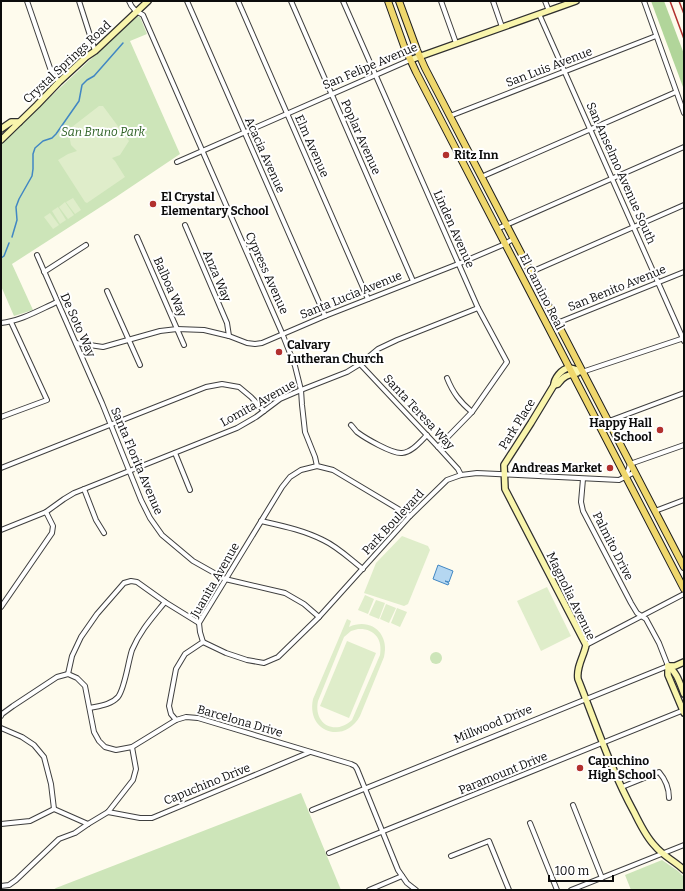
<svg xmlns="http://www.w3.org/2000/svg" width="685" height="891" font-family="Bitter,serif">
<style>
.green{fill:#cde5b9}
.forest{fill:#b1d59a}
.pitch{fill:#dfedca;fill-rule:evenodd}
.water{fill:#b5d7f1;stroke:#4187c3}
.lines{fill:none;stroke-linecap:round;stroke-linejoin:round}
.stream{stroke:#4187c3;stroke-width:1.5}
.street-casing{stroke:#3f3f3f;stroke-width:6}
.secondary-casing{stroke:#2e2e2e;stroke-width:8}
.primary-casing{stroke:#1d1d1d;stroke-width:8}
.street{stroke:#fff;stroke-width:4}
.secondary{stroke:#f9f5ac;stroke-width:5.5}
.primary{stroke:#efd76c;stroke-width:6}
.rail{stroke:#b2302e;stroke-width:1.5}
.poi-dot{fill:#b2302e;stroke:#fff;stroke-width:1.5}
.labels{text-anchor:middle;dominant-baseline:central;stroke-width:4;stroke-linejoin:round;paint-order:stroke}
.street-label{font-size:12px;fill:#0c0c0c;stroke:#fff}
.park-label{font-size:12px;font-style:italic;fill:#2b5f22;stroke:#fff}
.poi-label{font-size:12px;font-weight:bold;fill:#0c0c0c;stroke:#fff;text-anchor:start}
</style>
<rect width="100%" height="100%" fill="#fefbed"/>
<g class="green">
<path d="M 137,16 L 140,17 L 147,34 L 130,41 L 180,154 L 116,197 L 12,264 L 33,310 L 14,316 L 1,286 L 1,143 Z"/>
<circle cx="436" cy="658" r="6"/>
<path d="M 301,793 L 341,890 L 53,890 L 56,888 Z"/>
<path d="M 662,860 L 678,871 L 684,877 L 684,890 L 631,890 L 625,875 Z"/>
</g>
<path class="forest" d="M 651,1 L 664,1 L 684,54 L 684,85 L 683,87 Z"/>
<g class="pitch">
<path d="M 99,106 L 103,106 L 129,141 L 120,155 L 112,158 L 115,161 L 125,177 L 87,203 L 85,202 L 58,160 L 68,154 L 77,151 L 71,145 L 68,130 Z"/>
<path d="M 73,198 L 81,210 L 75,214 L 66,202 Z"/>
<path d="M 65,202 L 74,215 L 68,219 L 59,207 Z"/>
<path d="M 58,207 L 66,220 L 60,224 L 52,211 Z"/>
<path d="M 50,213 L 59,225 L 53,229 L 44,217 Z"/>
<path d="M 402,536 L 428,546 L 430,550 L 408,604 L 404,606 L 364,593 L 376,563 Z"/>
<path d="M 547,587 L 571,636 L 541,651 L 517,601 Z"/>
<path d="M 365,595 L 374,599 L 368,614 L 358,610 Z"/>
<path d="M 376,600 L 385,603 L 379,619 L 369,615 Z"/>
<path d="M 386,604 L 396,608 L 389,623 L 380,619 Z"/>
<path d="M 397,608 L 407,612 L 400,627 L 391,623 Z"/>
<path d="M 347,619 L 351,621 L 349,627 C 371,617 390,634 384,657 L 360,716 C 344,745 306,732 313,699 ZM 358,629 C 374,628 383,639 380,655 L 352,720 C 335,736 313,724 318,701 L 344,637 L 351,631 Z"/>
<path d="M 347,641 L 376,653 L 349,718 L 320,706 Z"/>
</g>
<path class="water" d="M 438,565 L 453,571 L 449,582 L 445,581 L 449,583 L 448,585 L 433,579 Z"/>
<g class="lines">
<g class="stream">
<path d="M 12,237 L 17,220 L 16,207 L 19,199 L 32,176 L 33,169 L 33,154 L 35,148 L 43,141 L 52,138 L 56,134 L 79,101 L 82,85 L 87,80 L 94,76 L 123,43"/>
<path d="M 1,258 L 4,256 L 9,243"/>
</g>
<g class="street-casing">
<g id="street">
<path d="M 27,1 L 50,68 L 53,74 L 59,82"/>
<path d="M 79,1 L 95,51"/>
<path d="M 129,1 C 132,9 136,11 143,15 L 282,333 L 295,366 L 301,390 L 302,405 L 305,432 L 315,457 L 317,466 L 333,470 L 410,516"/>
<path d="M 187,1 L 325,316"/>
<path d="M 238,1 L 368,299"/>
<path d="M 291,1 L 413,281"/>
<path d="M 343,1 L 478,308 L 507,362 L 472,412 L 438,447"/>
<path d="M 441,1 L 456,43"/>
<path d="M 493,1 L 502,27"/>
<path d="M 545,1 L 549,11"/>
<path d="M 644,1 L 684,113"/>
<path d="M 539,14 L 684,341"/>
<path d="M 450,116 L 656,36"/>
<path d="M 177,162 L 410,60"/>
<path d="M 481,177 L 676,92"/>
<path d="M 185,225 L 227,323 L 229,336"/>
<path d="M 497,229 L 684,147"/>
<path d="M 137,237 L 184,345"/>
<path d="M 37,255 L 102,403 L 141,500 L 150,518 L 162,535 L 193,561 L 225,579 L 285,593 L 304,604 L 319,617"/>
<path d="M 44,272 L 86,245"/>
<path d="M 531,272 L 684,205"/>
<path d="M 107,291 L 140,365"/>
<path d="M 1,323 C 21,321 39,310 57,302"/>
<path d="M 557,323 L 684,272"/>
<path d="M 76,343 L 103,347 L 160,331 L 177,329 L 204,330 L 229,336 L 247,343 L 255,344 L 262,343 L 325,316 L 458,264 L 505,244 L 513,239"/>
<path d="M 360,364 L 438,447 L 458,469 L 461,475"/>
<path d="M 582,372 L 684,338"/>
<path d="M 447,378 C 453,393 460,402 472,412"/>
<path d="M 1,417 L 47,400 L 11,322"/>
<path d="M 609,421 L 684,393"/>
<path d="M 351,425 C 353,427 355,430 357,432 C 365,438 392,454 402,453 C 412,452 420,442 427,435"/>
<path d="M 175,453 L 190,490"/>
<path d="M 1,468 L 206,387 L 222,384 L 239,387 L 251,397 L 264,411"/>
<path d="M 626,477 L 630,464 L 684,445"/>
<path d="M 84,489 L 96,520 L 104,533"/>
<path d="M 655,511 L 684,500"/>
<path d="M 261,521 C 283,526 303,530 323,540 C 338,547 350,559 363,569"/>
<path d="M 1,530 L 46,512 L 64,499 L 74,493 L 237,428 L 256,417 L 280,399 L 301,390 L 347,372 L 360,364 L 378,349 L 397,340 L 478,308"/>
<path d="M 1,607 L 52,533 L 53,526 L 46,512"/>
<path d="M 203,642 L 226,653 L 247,660 L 264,663 L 278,657 L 319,617 L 410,516 L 447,480 L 461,475 L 477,473 L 619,480 L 635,472"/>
<path d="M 586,645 L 684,594"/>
<path d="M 68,674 L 72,656 L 81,637 L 97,614 L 124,583 L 131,581 L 137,582 L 165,602 L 199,623"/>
<path d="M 90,708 C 99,706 111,705 118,697 C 125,688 128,662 132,650 C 140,631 152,618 165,602"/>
<path d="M 1,716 L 2,714 L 13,706 L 57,677 L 68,674 L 77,678 L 85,686 L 94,732 L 99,741 L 105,747 L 116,750 L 132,747 L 176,720 L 186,717 L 198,718 L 351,764 L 355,766 L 357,769 L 398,870 L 407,883 L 416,890"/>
<path d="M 176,720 L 171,714 L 169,706 L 176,669 L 185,654 L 203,642 L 200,632 L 199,623 L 282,487 L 290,477 L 301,470 L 317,466"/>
<path d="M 1,728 L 22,737 L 34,745 L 44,757 L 51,784 L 54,809"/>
<path d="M 622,787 L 659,772 C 665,779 669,788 669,798"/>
<path d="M 573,805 L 602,878"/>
<path d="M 312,810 L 668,666 L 659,643 L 646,619 L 637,613 L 631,603 L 583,511 L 581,502 L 583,479"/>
<path d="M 108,812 L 140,818 L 152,818 L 310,752"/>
<path d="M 530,823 L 557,890"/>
<path d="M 1,824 L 30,821 L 54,809 L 88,824"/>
<path d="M 329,853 L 684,710"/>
<path d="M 451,856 L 489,841 L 509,890"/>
<path d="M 1,886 L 9,885 L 16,880 L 59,839 L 75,833 L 88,824 L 108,812 L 133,780 L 136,769 L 132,747"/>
<path d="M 369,890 L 402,876"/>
<path d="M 571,890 L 684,845"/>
</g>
</g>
<g class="secondary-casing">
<g id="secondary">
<path d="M 410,60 L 576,1"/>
<path d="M 1,129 L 11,122 L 19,122"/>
<path d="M 1,140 L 37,105 L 59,82 L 86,57 L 95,51 L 148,1"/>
<path d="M 582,372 C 579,371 573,368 569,368 C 561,369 554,379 554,385 L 531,423 L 504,465 L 505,489 L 586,645 C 584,656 576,667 578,679 C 596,724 611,770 634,812 C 640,824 646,837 655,846 C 663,856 675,861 684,870"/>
<path d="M 554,385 L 558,384 C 563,376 568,375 577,373"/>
<path d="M 668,666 L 668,675 L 684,713"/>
<path d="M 668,666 C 677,672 680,684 684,694"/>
<path d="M 668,666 L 675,666 L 684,662"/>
</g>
</g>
<g class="primary-casing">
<g id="primary">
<path d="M 388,1 L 404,46 L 416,72 L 684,589"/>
<path d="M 399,1 L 417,50 L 425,68 L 684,567"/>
</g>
</g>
<use href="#street" class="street"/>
<use href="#secondary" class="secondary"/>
<use href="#primary" class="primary"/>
<g class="rail">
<path d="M 670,1 L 684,39"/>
<path d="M 679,1 L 684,14"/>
</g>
</g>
<g class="poi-dot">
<circle cx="446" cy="155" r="4"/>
<circle cx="153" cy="204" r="4"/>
<circle cx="279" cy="352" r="4"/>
<circle cx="660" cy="430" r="4"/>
<circle cx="610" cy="468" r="4"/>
<circle cx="580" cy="768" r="4"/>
</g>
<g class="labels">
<g class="street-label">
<text transform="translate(67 62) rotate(-43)">Crystal Springs Road</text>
<text transform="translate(370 66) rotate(-23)">San Felipe Avenue</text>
<text transform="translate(549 67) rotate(-21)">San Luis Avenue</text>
<text transform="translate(361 137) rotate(66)">Poplar Avenue</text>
<text transform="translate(312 146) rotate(66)">Elm Avenue</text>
<text transform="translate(265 155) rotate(66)">Acacia Avenue</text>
<text transform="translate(621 173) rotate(66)">San Anselmo Avenue South</text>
<text transform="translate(454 229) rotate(66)">Linden Avenue</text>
<text transform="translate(267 273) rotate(66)">Cypress Avenue</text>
<text transform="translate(217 276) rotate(67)">Anza Way</text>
<text transform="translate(170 287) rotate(66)">Balboa Way</text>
<text transform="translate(617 288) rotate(-22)">San Benito Avenue</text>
<text transform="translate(542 292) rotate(63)">El Camino Real</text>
<text transform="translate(351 295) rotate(-22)">Santa Lucia Avenue</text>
<text transform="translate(78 325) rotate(66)">De Soto Way</text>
<text transform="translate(258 403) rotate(-29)">Lomita Avenue</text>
<text transform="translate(419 412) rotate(47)">Santa Teresa Way</text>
<text transform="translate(517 424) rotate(-58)">Park Place</text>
<text transform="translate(137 461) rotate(67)">Santa Florita Avenue</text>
<text transform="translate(393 522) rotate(-47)">Park Boulevard</text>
<text transform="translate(613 546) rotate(63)">Palmito Drive</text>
<text transform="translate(215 580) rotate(-60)">Juanita Avenue</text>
<text transform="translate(571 596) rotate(64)">Magnolia Avenue</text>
<text transform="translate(240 721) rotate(16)">Barcelona Drive</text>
<text transform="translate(493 724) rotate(-22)">Millwood Drive</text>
<text transform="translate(503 773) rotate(-22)">Paramount Drive</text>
<text transform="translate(207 784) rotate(-22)">Capuchino Drive</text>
</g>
<g class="park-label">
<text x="103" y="132">San Bruno Park</text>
</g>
<g class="poi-label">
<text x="454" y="155">Ritz Inn</text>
<text x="161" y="197">El Crystal<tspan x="161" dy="14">Elementary School</tspan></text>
<text x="287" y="345">Calvary<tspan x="287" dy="14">Lutheran Church</tspan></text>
<text x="652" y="423" text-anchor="end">Happy Hall<tspan x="652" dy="14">School</tspan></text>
<text x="602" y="468" text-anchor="end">Andreas Market</text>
<text x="588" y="761">Capuchino<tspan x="588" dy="14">High School</tspan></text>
</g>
</g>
<rect width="685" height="891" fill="none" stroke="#0c0c0c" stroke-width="4"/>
<path d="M549 875v6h64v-6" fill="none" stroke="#0c0c0c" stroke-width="2"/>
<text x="555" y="875" font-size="12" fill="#0c0c0c" stroke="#ffffff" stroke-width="3" paint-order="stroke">100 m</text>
</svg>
